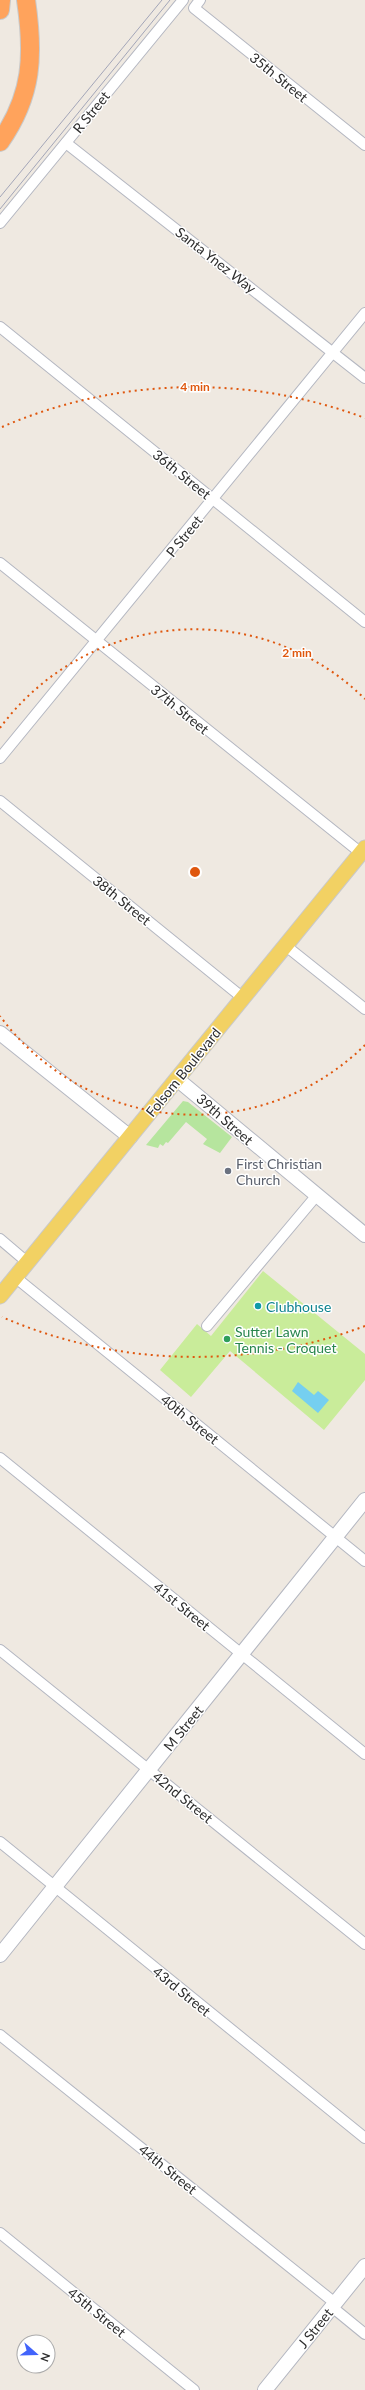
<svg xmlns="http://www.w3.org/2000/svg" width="365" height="2390" font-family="Lato,sans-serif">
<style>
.green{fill:#b6e59e}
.pitch{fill:#c9ec9a}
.water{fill:#75cff0}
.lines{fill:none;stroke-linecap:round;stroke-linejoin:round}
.street-casing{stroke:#b4b7c1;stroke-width:12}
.secondary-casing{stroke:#b4b7c1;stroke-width:16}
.primary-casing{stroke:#c9c9c9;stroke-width:17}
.highway-casing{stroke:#c9c9c9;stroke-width:20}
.street{stroke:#fff;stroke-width:10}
.secondary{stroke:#fff;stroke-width:14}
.primary{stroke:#f2d163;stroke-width:15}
.highway{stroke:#ffa35c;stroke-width:18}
.tram{stroke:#a3a6b8;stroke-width:1}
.ring{fill:none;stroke:#df570e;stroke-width:2;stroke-dasharray:2 4}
.worship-dot{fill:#6b7280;stroke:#fff;stroke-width:1.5}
.culture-dot{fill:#0f9aa8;stroke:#fff;stroke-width:1.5}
.leisure-dot{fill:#2e9e5b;stroke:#fff;stroke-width:1.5}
.labels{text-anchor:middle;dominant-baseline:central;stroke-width:3;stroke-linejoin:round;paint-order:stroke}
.street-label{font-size:14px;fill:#2e2e2e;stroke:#fff}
.worship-label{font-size:14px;fill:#5b616d;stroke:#fff;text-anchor:start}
.culture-label{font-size:14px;fill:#0d838f;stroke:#fff;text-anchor:start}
.leisure-label{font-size:14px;fill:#27864d;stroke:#fff;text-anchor:start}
.centre{fill:#df570e;stroke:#fff;stroke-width:2}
.ring-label{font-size:12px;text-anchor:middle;font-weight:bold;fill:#df570e;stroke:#fff;stroke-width:3;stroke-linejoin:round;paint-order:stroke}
</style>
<rect width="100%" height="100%" fill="#efe9e1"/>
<path class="green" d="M 183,1101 L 188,1102 L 232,1137 L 220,1153 L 203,1144 L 207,1139 L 186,1122 L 168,1143 L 166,1142 L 163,1146 L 160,1144 L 158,1148 L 146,1145 Z"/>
<path class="pitch" d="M 263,1271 L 365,1354 L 365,1380 L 324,1430 L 230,1351 L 191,1397 L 160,1370 L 197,1324 L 211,1336 Z"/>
<path class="water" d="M 298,1382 L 314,1395 L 318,1391 L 329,1400 L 318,1413 L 292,1391 Z"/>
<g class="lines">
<g class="street-casing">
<g id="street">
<path d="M 200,0 L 194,8 L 365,145"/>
<path d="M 66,143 L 365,378"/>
<path d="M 0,223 L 183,0"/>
<path d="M 0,327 L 365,622"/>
<path d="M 0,563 L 361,853"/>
<path d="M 0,758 L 365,313"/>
<path d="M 0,801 L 243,998"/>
<path d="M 286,946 L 365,1009"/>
<path d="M 0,1239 L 27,1262"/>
<path d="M 15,1277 L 365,1561"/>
<path d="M 207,1326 L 317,1195"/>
<path d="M 0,1458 L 365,1754"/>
<path d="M 0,1650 L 365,1944"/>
<path d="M 0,1842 L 365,2138"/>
<path d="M 0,2035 L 335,2303"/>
<path d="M 0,2233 L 194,2390"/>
<path d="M 332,2307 L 365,2334"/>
</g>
</g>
<g class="secondary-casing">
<g id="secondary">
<path d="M 0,1033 L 130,1137"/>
<path d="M 177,1079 L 365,1235"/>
<path d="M 0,1955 L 365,1500"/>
<path d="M 265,2390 L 365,2266"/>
</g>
</g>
<g class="primary-casing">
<path id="primary" d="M 0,1296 L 365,848"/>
</g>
<g class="highway-casing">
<g id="highway">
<path d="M 0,10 L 1,0"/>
<path d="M 0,142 C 33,95 34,55 26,0"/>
</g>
</g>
<use href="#street" class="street"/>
<use href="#secondary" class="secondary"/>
<use href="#primary" class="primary"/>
<use href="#highway" class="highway"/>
<g class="tram">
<path d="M 0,197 L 162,0"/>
<path d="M 0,209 L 170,0"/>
</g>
</g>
<g class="ring">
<path d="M365 1045A242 242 0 0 1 0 1016M0 728A242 242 0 0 1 365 699"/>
<path d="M365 1326A485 485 0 0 1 2 1317M2 427A485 485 0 0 1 365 418"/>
</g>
<circle class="worship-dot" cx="228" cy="1171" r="4"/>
<circle class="culture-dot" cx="258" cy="1306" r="4"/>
<circle class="leisure-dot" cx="227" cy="1339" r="4"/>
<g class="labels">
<g class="street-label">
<text transform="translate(279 77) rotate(39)">35th Street</text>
<text transform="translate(91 112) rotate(-51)">R Street</text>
<text transform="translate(216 260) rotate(38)">Santa Ynez Way</text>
<text transform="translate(182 474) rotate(39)">36th Street</text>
<text transform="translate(184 536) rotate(-51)">P Street</text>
<text transform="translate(180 709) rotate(39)">37th Street</text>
<text transform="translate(122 900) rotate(39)">38th Street</text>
<text transform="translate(183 1072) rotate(-51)">Folsom Boulevard</text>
<text transform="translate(225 1119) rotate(41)">39th Street</text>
<text transform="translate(190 1419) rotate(39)">40th Street</text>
<text transform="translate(182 1606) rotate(39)">41st Street</text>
<text transform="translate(183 1728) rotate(-51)">M Street</text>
<text transform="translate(183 1797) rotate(39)">42nd Street</text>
<text transform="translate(182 1991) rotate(39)">43rd Street</text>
<text transform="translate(168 2169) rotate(39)">44th Street</text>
<text transform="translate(97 2312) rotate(39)">45th Street</text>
<text transform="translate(315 2328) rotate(-51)">J Street</text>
</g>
<g class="worship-label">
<text x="236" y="1163">First Christian<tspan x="236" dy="16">Church</tspan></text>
</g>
<g class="culture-label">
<text x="266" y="1306">Clubhouse</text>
</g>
<g class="leisure-label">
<text x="235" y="1331">Sutter Lawn<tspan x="235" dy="16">Tennis - Croquet</tspan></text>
</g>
</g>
<circle cx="195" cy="872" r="6" class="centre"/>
<g class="ring-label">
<text x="195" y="391">4 min</text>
<text x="297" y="657">2 min</text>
</g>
<g transform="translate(36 2354) rotate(110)"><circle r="19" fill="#ffffff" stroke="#ababab"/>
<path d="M0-3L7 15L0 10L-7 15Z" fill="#4264fb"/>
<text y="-6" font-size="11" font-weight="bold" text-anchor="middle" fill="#2e2e2e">N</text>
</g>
</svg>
